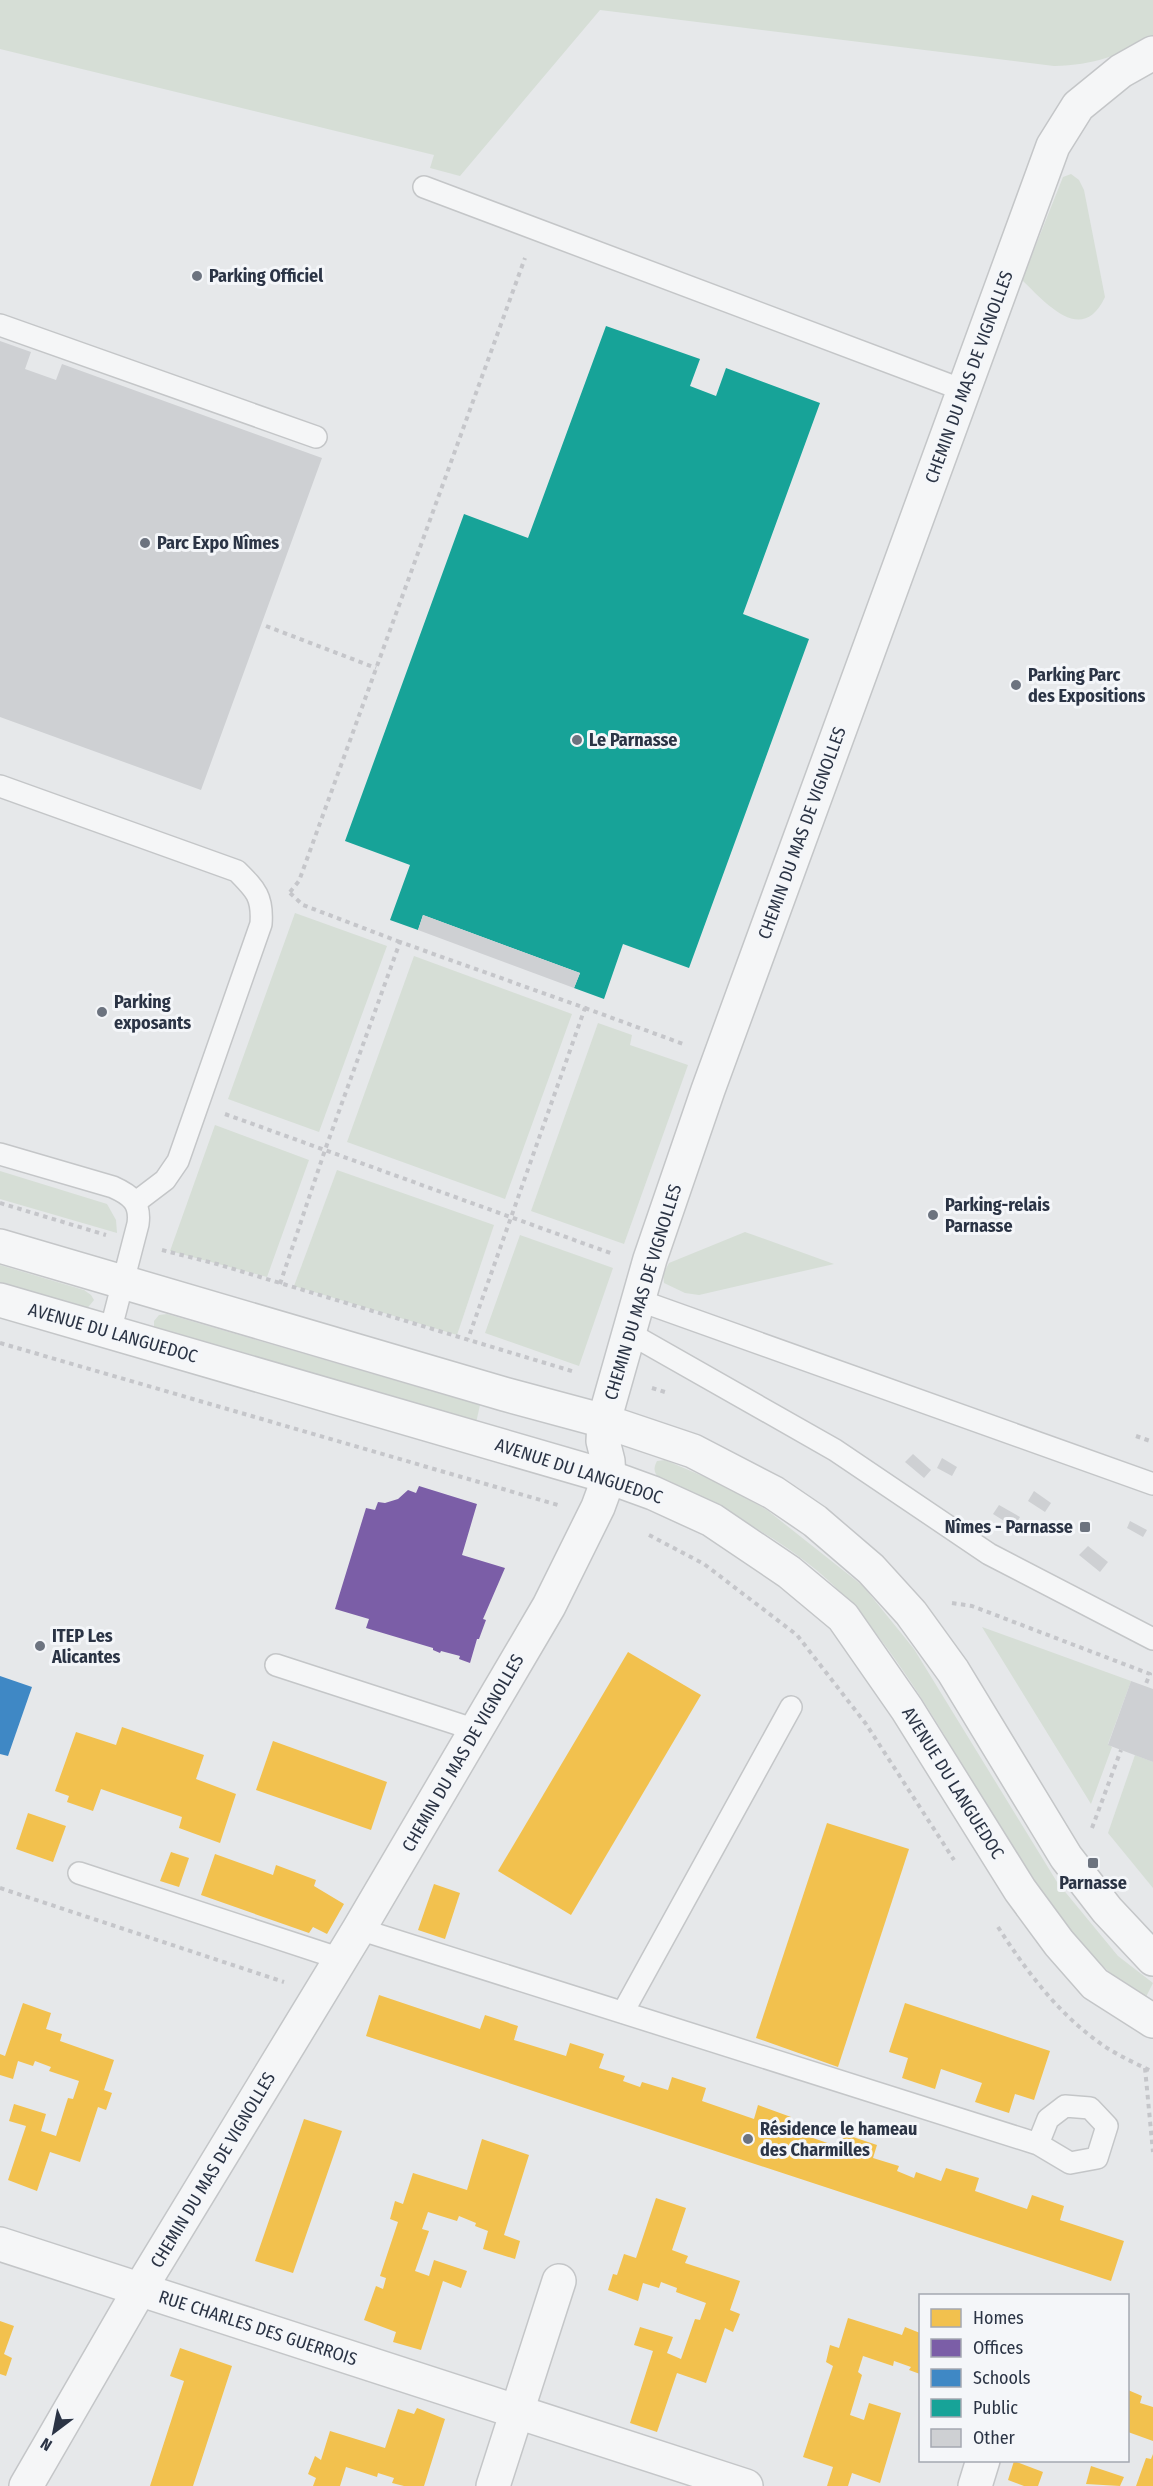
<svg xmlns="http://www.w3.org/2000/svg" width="1153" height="2486" font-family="'Fira Sans Condensed',sans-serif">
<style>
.green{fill:#d6ded6}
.homes{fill:#f2c14e}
.offices{fill:#7b5ea7}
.schools{fill:#3f88c5}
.public{fill:#17a398}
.building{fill:#ced0d3}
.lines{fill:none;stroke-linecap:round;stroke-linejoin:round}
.service-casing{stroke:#c4c6c8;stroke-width:24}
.minor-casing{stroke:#c4c6c8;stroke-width:36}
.tertiary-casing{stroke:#c4c6c8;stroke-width:36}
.path{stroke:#c5c6ca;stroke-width:4;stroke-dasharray:4.5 4.5;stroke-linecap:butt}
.service{stroke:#f5f6f7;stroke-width:21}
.minor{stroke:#f5f6f7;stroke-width:33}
.tertiary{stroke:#f5f6f7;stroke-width:33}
.poi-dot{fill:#6c737f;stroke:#f4f6f9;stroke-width:2}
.labels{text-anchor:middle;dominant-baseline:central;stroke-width:6;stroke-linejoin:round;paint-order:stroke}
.poi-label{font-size:18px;font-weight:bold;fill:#2b3445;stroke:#f4f6f9;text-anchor:start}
.street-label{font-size:18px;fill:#2b3445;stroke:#f4f6f9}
</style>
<rect width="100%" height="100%" fill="#e6e8ea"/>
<g class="green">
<path d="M 0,0 L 1153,0 L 1153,35 C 1120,56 1094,65 1054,66 L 600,10 L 460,176 L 430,168 L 434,155 L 0,49 Z"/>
<path d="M 1071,174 L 1079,180 L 1084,190 L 1105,297 C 1082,346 1046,303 1022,280 L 1063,177 Z"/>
<path d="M 295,913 L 387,946 L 319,1132 L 228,1099 Z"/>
<path d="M 414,956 L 572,1014 L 505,1199 L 347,1142 Z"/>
<path d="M 598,1023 L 632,1035 L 630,1045 L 688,1065 L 624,1244 L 531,1211 Z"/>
<path d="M 215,1125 L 309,1160 L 267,1277 L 170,1251 Z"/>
<path d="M 337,1170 L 494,1225 L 457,1335 L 294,1286 Z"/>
<path d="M 0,1171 L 107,1204 L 116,1220 L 117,1233 L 0,1199 Z"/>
<path d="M 745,1232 L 834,1264 L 699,1295 L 685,1293 L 664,1283 L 663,1274 L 669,1263 Z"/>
<path d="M 520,1235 L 613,1268 L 579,1366 L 485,1333 Z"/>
<path d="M 0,1265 L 84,1290 L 91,1295 L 94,1300 L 85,1311 L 0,1287 Z"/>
<path d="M 167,1314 L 480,1405 L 476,1423 L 160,1332 L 154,1327 L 154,1321 L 159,1315 Z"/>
<path d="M 665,1460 L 719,1483 L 767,1510 L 863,1586 L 914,1649 L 1057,1882 L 1118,1956 L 1153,1983 L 1145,1999 C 1085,1961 1044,1898 1007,1839 C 958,1760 909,1666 846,1598 C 796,1544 725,1510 659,1479 C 654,1472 653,1469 657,1461 Z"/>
<path d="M 982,1627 L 1131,1681 L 1108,1744 L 1112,1747 L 1091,1804 Z"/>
<path d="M 1135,1755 L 1153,1762 L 1153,1888 L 1108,1833 Z"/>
</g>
<g class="homes">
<path d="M 628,1652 L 701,1695 L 571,1915 L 498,1871 Z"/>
<path d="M 122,1727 L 204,1755 L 196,1779 L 236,1794 L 220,1843 L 179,1828 L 182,1817 L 101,1789 L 93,1811 L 67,1802 L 69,1796 L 55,1791 L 76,1732 L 116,1745 Z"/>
<path d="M 273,1741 L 387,1782 L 371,1830 L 256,1790 Z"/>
<path d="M 28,1813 L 66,1826 L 53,1862 L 16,1849 Z"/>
<path d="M 827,1823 L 909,1849 L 838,2067 L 756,2038 Z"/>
<path d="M 171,1852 L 189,1858 L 179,1887 L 160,1881 Z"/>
<path d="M 215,1854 L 273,1875 L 276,1865 L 316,1880 L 314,1886 L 344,1904 L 327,1934 L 313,1927 L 309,1933 L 201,1895 Z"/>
<path d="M 434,1884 L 460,1893 L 445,1939 L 418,1930 Z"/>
<path d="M 379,1995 L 480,2029 L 485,2015 L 518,2026 L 514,2040 L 566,2056 L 570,2043 L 604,2054 L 599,2068 L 625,2076 L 623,2081 L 640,2087 L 642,2082 L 668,2090 L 672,2077 L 706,2088 L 702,2101 L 754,2119 L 758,2105 L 791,2117 L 787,2129 L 839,2147 L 844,2134 L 877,2145 L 873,2158 L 899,2166 L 897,2171 L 914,2178 L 916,2172 L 941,2181 L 946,2168 L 979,2178 L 975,2191 L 1027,2209 L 1032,2195 L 1064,2206 L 1060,2220 L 1124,2241 L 1111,2281 L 366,2036 Z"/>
<path d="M 23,2003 L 51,2013 L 46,2029 L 62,2034 L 60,2041 L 114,2060 L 104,2090 L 112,2093 L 106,2110 L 98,2107 L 80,2162 L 50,2152 L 37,2191 L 8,2180 L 26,2126 L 9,2121 L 14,2104 L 46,2114 L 41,2131 L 56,2136 L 68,2098 L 73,2099 L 79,2081 L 49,2071 L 51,2067 L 35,2061 L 33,2066 L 18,2061 L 13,2079 L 0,2075 L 0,2054 L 5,2056 Z"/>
<path d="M 905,2003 L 1050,2051 L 1034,2100 L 1015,2094 L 1009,2113 L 975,2102 L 982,2083 L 941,2069 L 935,2089 L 902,2078 L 908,2058 L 889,2052 Z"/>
<path d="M 304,2119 L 342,2131 L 293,2273 L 255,2261 Z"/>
<path d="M 482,2139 L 529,2155 L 504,2235 L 520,2241 L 515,2259 L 483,2249 L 488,2231 L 475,2226 L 476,2223 L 459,2216 L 457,2221 L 428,2212 L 422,2229 L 429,2231 L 415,2271 L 429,2276 L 434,2260 L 467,2271 L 461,2288 L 443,2281 L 421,2350 L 393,2342 L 396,2332 L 364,2320 L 376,2286 L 383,2289 L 386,2278 L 380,2276 L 398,2222 L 390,2219 L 395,2201 L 403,2204 L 413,2173 L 467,2190 Z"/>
<path d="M 656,2198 L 686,2208 L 672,2250 L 688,2256 L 685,2263 L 740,2281 L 730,2310 L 740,2314 L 733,2332 L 725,2328 L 706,2383 L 677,2373 L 657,2432 L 630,2423 L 653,2351 L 634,2345 L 640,2327 L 673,2337 L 667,2353 L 681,2359 L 695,2319 L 700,2320 L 706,2303 L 676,2292 L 677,2288 L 661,2282 L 659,2288 L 643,2283 L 638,2301 L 608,2290 L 613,2274 L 617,2275 L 624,2254 L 636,2258 Z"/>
<path d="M 848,2318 L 902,2335 L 905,2327 L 920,2333 L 920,2374 L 909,2370 L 911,2367 L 894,2361 L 893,2366 L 863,2356 L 858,2372 L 862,2375 L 850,2415 L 864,2420 L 869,2403 L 901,2413 L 880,2483 L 852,2473 L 848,2486 L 827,2486 L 833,2467 L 803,2457 L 833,2366 L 826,2362 L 830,2345 L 839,2348 Z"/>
<path d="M 0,2321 L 14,2326 L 4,2354 L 12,2358 L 6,2376 L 0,2374 Z"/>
<path d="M 180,2348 L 232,2366 L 193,2486 L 150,2486 L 184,2381 L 170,2376 Z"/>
<path d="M 1128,2390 L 1142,2396 L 1140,2403 L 1153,2407 L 1153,2441 L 1128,2432 Z"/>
<path d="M 417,2408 L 445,2419 L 424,2486 L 404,2486 L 392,2483 L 394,2478 L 378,2473 L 377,2477 L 346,2467 L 340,2486 L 313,2486 L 316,2478 L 308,2474 L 315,2456 L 321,2460 L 330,2431 L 385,2448 L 398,2409 L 414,2414 Z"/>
<path d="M 1153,2454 L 1153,2486 L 1136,2486 L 1146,2458 L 1151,2459 Z"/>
<path d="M 1014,2461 L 1043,2472 L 1038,2486 L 1024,2486 L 1008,2480 Z"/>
<path d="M 1091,2466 L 1124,2477 L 1120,2486 L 1086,2484 Z"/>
</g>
<path class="offices" d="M 419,1486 L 477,1504 L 462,1555 L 505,1568 L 483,1619 L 486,1620 L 479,1639 L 477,1639 L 470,1663 L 459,1659 L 460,1656 L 441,1651 L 440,1653 L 433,1650 L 433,1648 L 366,1628 L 369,1619 L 335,1609 L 366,1508 L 375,1510 L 378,1502 L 385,1503 L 398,1499 L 408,1490 L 416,1493 Z"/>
<path class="schools" d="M 0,1676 L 32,1687 L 8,1756 L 0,1754 Z"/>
<path class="public" d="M 606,326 L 700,359 L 690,386 L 716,396 L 726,368 L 820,403 L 743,614 L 809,639 L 689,968 L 623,944 L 604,999 L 574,988 L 580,973 L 423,915 L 418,930 L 390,920 L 410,865 L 345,841 L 464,514 L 528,538 Z"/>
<g class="building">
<path d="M 0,341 L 31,352 L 25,369 L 56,380 L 62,364 L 322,458 L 201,790 L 0,717 Z"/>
<path d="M 423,915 L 580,973 L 574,988 L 418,930 Z"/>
<path d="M 913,1454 L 931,1470 L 924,1478 L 905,1462 Z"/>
<path d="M 942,1458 L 957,1467 L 952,1476 L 937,1468 Z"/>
<path d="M 1034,1491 L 1051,1503 L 1045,1512 L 1028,1501 Z"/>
<path d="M 999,1505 L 1020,1517 L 1014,1527 L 993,1514 Z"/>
<path d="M 1130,1521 L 1147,1530 L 1143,1537 L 1127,1528 Z"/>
<path d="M 1088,1546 L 1108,1562 L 1100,1572 L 1079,1555 Z"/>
<path d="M 1131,1681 L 1153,1689 L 1153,1762 L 1108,1745 Z"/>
</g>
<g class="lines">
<g class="service-casing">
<g id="service">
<path d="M 424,187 L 963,390"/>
<path d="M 0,325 L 316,437"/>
<path d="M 0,786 L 237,871 C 256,890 263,897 261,924 L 178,1161 L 165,1180 L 136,1202"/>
<path d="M 0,1154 L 113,1187 C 131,1195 141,1203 138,1224 L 110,1332"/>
<path d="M 638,1300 L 1153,1484"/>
<path d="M 629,1333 L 835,1450 L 989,1554 L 1153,1639"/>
<path d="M 276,1665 L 476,1730"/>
<path d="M 79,1873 L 341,1959"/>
<path d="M 359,1929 L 1038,2144 L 1070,2163 L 1097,2158 L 1107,2126 L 1090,2108 L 1065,2106 L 1048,2119 L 1038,2144"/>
<path d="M 623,2012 L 791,1707"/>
</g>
</g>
<g class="minor-casing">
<g id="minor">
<path d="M 0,2244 L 746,2486"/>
<path d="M 26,2486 L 140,2289 L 359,1929 L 549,1606 L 598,1507 L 609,1477 L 608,1461 L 603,1441 L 604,1421 L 650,1259 L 708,1090 L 1053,146 L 1078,106 L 1121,71 L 1153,53"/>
<path d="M 493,2486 L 559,2281"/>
<path d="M 975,2486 L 983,2460"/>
</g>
</g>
<g class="tertiary-casing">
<g id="tertiary">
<path d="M 0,1246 L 504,1394 L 604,1421 L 693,1451 L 774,1493 L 815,1521 L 871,1569 L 911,1613 L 953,1671 L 1066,1857 L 1107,1910 L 1153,1959"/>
<path d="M 0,1300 L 609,1477 L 653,1493 L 712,1520 L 789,1572 L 843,1617 L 907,1709 L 1020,1890 L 1059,1943 L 1095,1984 L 1153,2021"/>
</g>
</g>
<g class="path">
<path d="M 266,626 L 376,668"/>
<path d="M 290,892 L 299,881 L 525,258"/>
<path d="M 290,893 L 303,905 L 400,942"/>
<path d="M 585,1008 L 686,1045"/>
<path d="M 225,1114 L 613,1254"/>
<path d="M 0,1203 L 106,1235"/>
<path d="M 162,1250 L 217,1264 L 575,1372"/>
<path d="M 280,1284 L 325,1150 L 400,942 L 585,1008 L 468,1339"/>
<path d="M 0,1343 L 558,1505"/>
<path d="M 652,1388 L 668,1393"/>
<path d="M 1136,1436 L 1153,1442"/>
<path d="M 649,1535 L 704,1564 L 797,1635 L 866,1724 L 954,1860"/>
<path d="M 952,1603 L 972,1606 L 1150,1674 L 1145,1686"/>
<path d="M 1092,1828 L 1121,1750"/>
<path d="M 0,1888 L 284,1982"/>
<path d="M 998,1927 C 1027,1972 1059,2015 1104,2046 C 1119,2056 1137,2064 1153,2072"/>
<path d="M 1145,2068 L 1153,2152"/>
</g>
<use href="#service" class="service"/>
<use href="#minor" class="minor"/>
<use href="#tertiary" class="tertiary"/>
</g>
<g class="poi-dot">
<circle cx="197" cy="276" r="6"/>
<circle cx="145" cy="543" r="6"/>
<circle cx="1016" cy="685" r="6"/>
<circle cx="577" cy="740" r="6"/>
<circle cx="102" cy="1012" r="6"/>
<circle cx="933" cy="1215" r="6"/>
<rect x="1079" y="1521" width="12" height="12" rx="3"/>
<circle cx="40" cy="1646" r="6"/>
<rect x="1087" y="1857" width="12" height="12" rx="3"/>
<circle cx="748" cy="2139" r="6"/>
</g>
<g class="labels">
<g class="poi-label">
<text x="209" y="276">Parking Officiel</text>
<text x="157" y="543">Parc Expo Nîmes</text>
<text x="1028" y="675">Parking Parc<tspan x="1028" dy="21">des Expositions</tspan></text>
<text x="589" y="740">Le Parnasse</text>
<text x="114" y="1002">Parking<tspan x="114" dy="21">exposants</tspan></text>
<text x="945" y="1205">Parking-relais<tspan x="945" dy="21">Parnasse</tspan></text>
<text x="1073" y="1527" text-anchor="end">Nîmes - Parnasse</text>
<text x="52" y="1636">ITEP Les<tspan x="52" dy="21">Alicantes</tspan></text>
<text x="1093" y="1883" text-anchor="middle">Parnasse</text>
<text x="760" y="2129">Résidence le hameau<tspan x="760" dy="21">des Charmilles</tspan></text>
</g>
<g class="street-label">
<text transform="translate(969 377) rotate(-70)">CHEMIN DU MAS DE VIGNOLLES</text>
<text transform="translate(802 833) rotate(-70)">CHEMIN DU MAS DE VIGNOLLES</text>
<text transform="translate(643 1292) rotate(-73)">CHEMIN DU MAS DE VIGNOLLES</text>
<text transform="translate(113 1333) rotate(16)">AVENUE DU LANGUEDOC</text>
<text transform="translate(579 1471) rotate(18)">AVENUE DU LANGUEDOC</text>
<text transform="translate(463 1753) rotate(-60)">CHEMIN DU MAS DE VIGNOLLES</text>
<text transform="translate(953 1783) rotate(58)">AVENUE DU LANGUEDOC</text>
<text transform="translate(213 2170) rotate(-59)">CHEMIN DU MAS DE VIGNOLLES</text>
<text transform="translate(258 2328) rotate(18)">RUE CHARLES DES GUERROIS</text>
</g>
</g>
<rect x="919" y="2294" width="210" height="168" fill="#f4f6f9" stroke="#a4a8b1" stroke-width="1.5"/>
<rect x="931" y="2309" width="30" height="18" fill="#f2c14e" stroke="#a4a8b1" stroke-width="1.5"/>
<text x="973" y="2324" font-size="18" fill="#2b3445">Homes</text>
<rect x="931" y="2339" width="30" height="18" fill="#7b5ea7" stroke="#a4a8b1" stroke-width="1.5"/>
<text x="973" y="2354" font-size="18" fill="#2b3445">Offices</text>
<rect x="931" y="2369" width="30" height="18" fill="#3f88c5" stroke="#a4a8b1" stroke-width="1.5"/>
<text x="973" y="2384" font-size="18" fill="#2b3445">Schools</text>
<rect x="931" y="2399" width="30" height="18" fill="#17a398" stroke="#a4a8b1" stroke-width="1.5"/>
<text x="973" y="2414" font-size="18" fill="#2b3445">Public</text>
<rect x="931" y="2429" width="30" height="18" fill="#ced0d3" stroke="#a4a8b1" stroke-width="1.5"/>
<text x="973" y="2444" font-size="18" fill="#2b3445">Other</text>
<g transform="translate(54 2432) rotate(212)" stroke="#f4f6f9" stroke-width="4.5" paint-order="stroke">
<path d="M0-4.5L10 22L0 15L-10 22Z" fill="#2b3445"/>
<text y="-9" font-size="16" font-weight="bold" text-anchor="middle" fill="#2b3445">N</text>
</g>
</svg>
